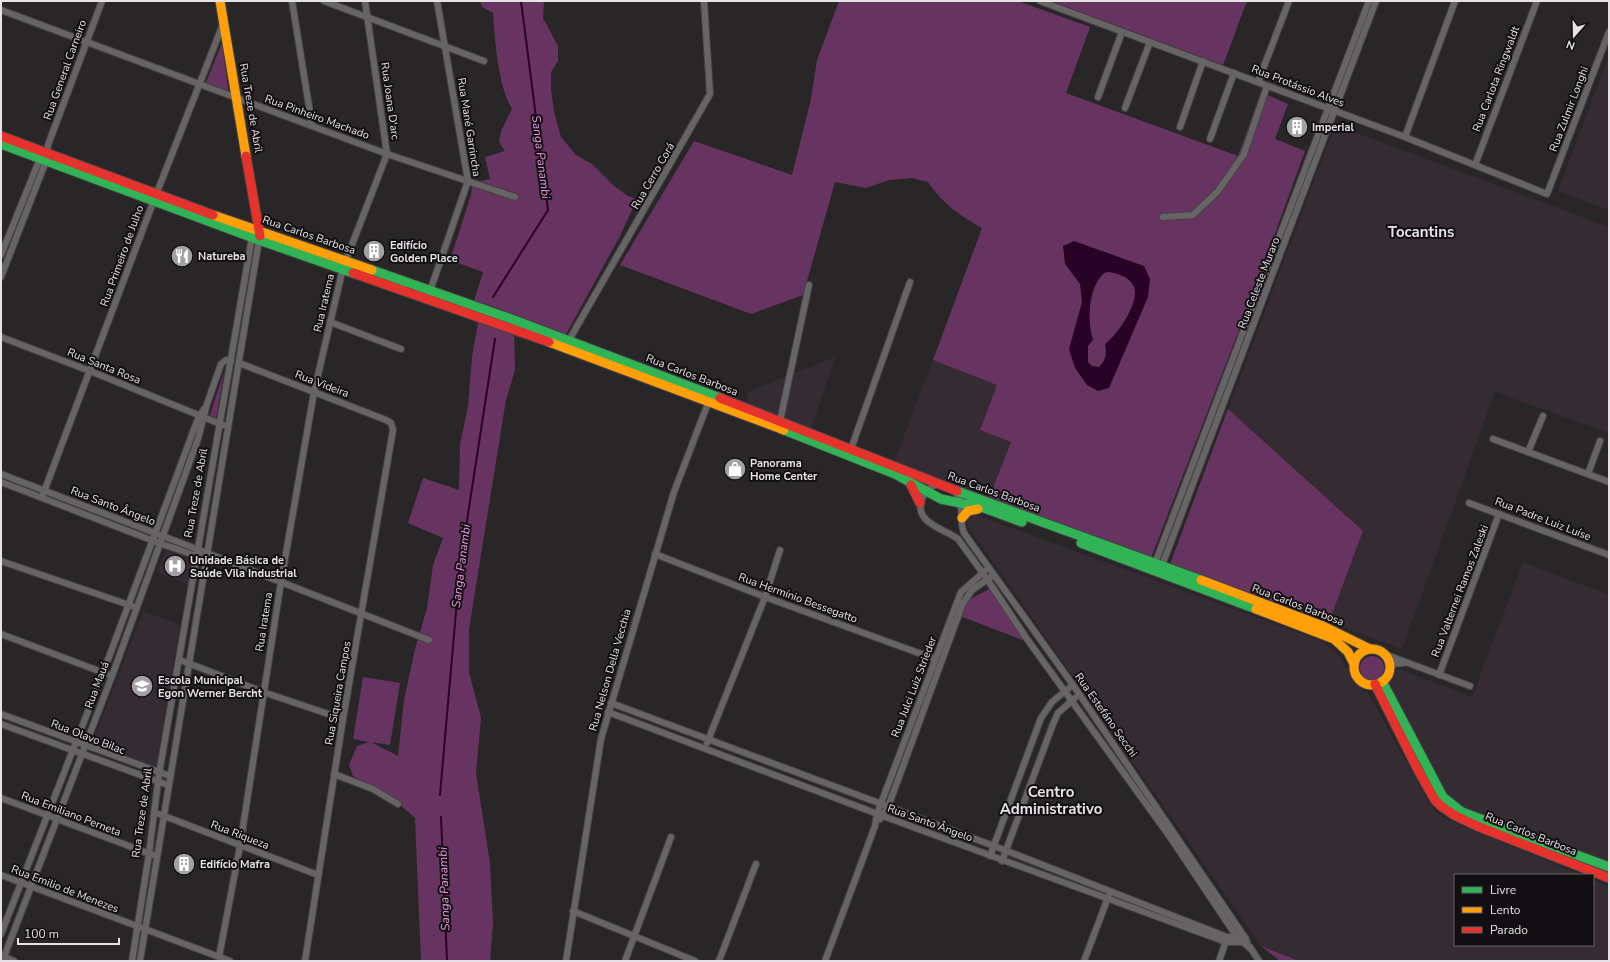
<svg xmlns="http://www.w3.org/2000/svg" width="1610" height="962" font-family="'Nunito Sans',sans-serif">
<style>
.built{fill:#352b33}
.green{fill:#673461}
.water{fill:#280325;fill-rule:evenodd}
.lines{fill:none;stroke-linecap:round;stroke-linejoin:round}
.stream{stroke:#280325;stroke-width:2}
.street-casing{stroke:#444244;stroke-width:8}
.fast-casing{stroke:#444244;stroke-width:11}
.slow-casing{stroke:#444244;stroke-width:11}
.jam-casing{stroke:#444244;stroke-width:11}
.street{stroke:#676466;stroke-width:6}
.fast{stroke:#30b455;stroke-width:9}
.slow{stroke:#ff9f0a;stroke-width:9}
.jam{stroke:#e5322d;stroke-width:9}
.labels{text-anchor:middle;dominant-baseline:central;stroke-width:4;stroke-linejoin:round;paint-order:stroke}
.street-label{font-size:11px;fill:#e6e3e6;stroke:#110f11}
.poi-label{font-size:11px;font-weight:bold;fill:#e6e3e6;stroke:#110f11;text-anchor:start}
.water-label{font-size:12px;font-style:italic;fill:#f79bea;stroke:#110f11}
.district-label{font-size:15px;font-weight:bold;fill:#e6e3e6;stroke:#110f11}
</style>
<rect width="100%" height="100%" fill="#292628"/>
<g class="built">
<path d="M 1609,55 L 1609,210 L 1558,191 Z"/>
<path d="M 1335,125 L 1609,227 L 1609,433 L 1495,392 L 1402,649 L 1329,622 L 1363,531 L 1228,409 Z"/>
<path d="M 835,357 L 811,430 L 748,406 L 747,392 Z"/>
<path d="M 933,360 L 998,385 L 980,430 L 1011,442 L 989,498 L 894,462 Z"/>
<path d="M 971,513 L 1324,642 L 1341,658 L 1355,684 L 1368,693 L 1429,803 L 1436,812 L 1448,820 L 1581,875 L 1455,875 L 1455,945 L 1593,945 L 1593,880 L 1609,886 L 1609,961 L 1299,961 L 1261,946 L 963,519 Z"/>
<path d="M 166,550 L 192,560 L 188,585 L 157,572 Z"/>
<path d="M 1523,562 L 1609,595 L 1609,862 L 1464,809 L 1448,797 L 1389,686 L 1390,680 L 1393,672 L 1399,669 L 1472,697 Z"/>
<path d="M 143,611 L 180,625 L 155,771 L 91,747 Z"/>
</g>
<g class="green">
<path d="M 480,1 L 544,1 L 543,18 L 558,46 L 558,61 L 551,72 L 551,89 L 554,112 L 561,137 L 576,155 L 592,164 L 614,186 L 628,196 L 637,199 L 620,236 L 565,336 L 500,309 L 474,301 L 483,272 L 450,260 L 471,195 L 472,183 L 490,179 L 485,157 L 505,151 L 499,142 L 501,131 L 512,109 C 498,86 495,40 493,13 L 482,7 Z"/>
<path d="M 839,1 L 1018,1 L 1090,27 L 1066,93 L 1238,156 L 1261,92 L 1288,104 L 1275,139 L 1305,151 L 1254,291 L 1151,558 L 989,498 L 1011,442 L 980,430 L 997,385 L 933,360 L 982,228 C 958,214 944,205 928,182 L 911,178 L 889,180 L 866,188 L 835,182 L 803,295 L 751,314 L 620,265 L 694,141 L 792,175 L 811,99 L 817,60 Z"/>
<path d="M 1051,1 L 1247,1 L 1223,65 Z"/>
<path d="M 222,43 L 229,95 L 205,85 Z"/>
<path d="M 479,317 L 514,329 L 515,370 L 506,400 L 469,629 L 469,672 L 481,718 L 476,773 L 490,863 L 493,924 L 490,961 L 421,961 L 415,818 L 392,798 L 353,776 L 349,765 L 357,746 L 369,742 L 353,739 L 363,677 L 400,683 L 390,745 L 371,742 L 398,756 L 404,700 L 415,649 L 427,608 L 433,565 L 443,538 L 408,523 L 423,478 L 459,490 L 460,445 L 468,406 L 472,357 Z"/>
<path d="M 224,372 L 217,413 L 216,418 L 210,415 Z"/>
<path d="M 1228,409 L 1363,531 L 1329,622 L 1170,564 Z"/>
<path d="M 989,589 L 1025,641 L 960,616 L 965,602 Z"/>
<circle cx="1372" cy="668" r="12"/>
<path d="M 1261,946 L 1299,961 L 1280,961 Z"/>
</g>
<path class="water" d="M 1074,241 L 1144,266 L 1150,279 L 1148,297 L 1109,388 L 1098,391 L 1087,385 L 1075,368 L 1069,349 L 1082,302 L 1080,284 L 1065,264 L 1063,246 ZM 1109,272 C 1118,274 1128,276 1133,285 C 1142,300 1117,336 1105,344 C 1107,354 1106,360 1099,367 L 1092,366 L 1088,362 L 1088,346 L 1093,340 C 1087,320 1088,288 1104,273 Z"/>
<g class="lines">
<g class="stream">
<path d="M 493,297 L 548,210 L 521,1"/>
<path d="M 440,795 L 460,566 L 495,339"/>
<path d="M 441,817 L 447,961"/>
</g>
<g class="street-casing">
<g id="street">
<path d="M 292,1 L 312,125"/>
<path d="M 324,1 L 484,61"/>
<path d="M 1040,1 L 1405,137 L 1547,194 L 1609,32"/>
<path d="M 1,10 L 387,154 L 515,197"/>
<path d="M 1258,82 L 1289,1"/>
<path d="M 1098,97 L 1122,32"/>
<path d="M 1125,108 L 1150,42"/>
<path d="M 1180,127 L 1203,61"/>
<path d="M 1405,137 L 1455,1"/>
<path d="M 1210,139 L 1234,73"/>
<path d="M 1475,165 L 1537,1"/>
<path d="M 1163,217 L 1193,215 L 1218,191 L 1244,154 L 1267,86"/>
<path d="M 1,255 L 41,156"/>
<path d="M 1,277 L 46,161 L 48,145 L 102,1"/>
<path d="M 429,294 L 468,181 L 437,1"/>
<path d="M 330,322 L 401,349"/>
<path d="M 1,337 L 90,371 L 223,425"/>
<path d="M 568,342 L 710,94 L 704,1"/>
<path d="M 239,363 L 386,420 L 391,423 L 393,430 L 343,719 L 305,961"/>
<path d="M 780,421 L 809,285"/>
<path d="M 1493,439 L 1609,482"/>
<path d="M 851,449 L 910,282"/>
<path d="M 1528,452 L 1543,416"/>
<path d="M 1,474 L 207,553 L 429,640"/>
<path d="M 1588,474 L 1600,441"/>
<path d="M 1,482 L 159,543 L 194,555 L 210,558"/>
<path d="M 937,484 C 929,488 925,491 922,499 C 913,523 945,529 958,539 L 987,579 L 1027,639 L 1170,837 L 1237,937 L 1251,949"/>
<path d="M 955,491 C 966,506 958,518 964,533 L 1073,685 L 1246,939"/>
<path d="M 42,497 L 154,200 L 223,24"/>
<path d="M 1469,503 L 1609,555"/>
<path d="M 655,554 L 765,597 L 935,659"/>
<path d="M 1,561 L 132,606"/>
<path d="M 1154,566 L 1369,1"/>
<path d="M 1161,568 L 1376,1"/>
<path d="M 1,634 L 107,674"/>
<path d="M 1384,654 L 1470,686"/>
<path d="M 180,660 L 263,692 L 343,719"/>
<path d="M 1389,664 L 1403,663"/>
<path d="M 1439,675 L 1499,514"/>
<path d="M 611,703 L 994,846 L 1227,937 L 1244,936"/>
<path d="M 608,712 L 883,816 L 1226,942 L 1247,942"/>
<path d="M 1,714 L 170,776"/>
<path d="M 1,724 L 168,785"/>
<path d="M 707,743 L 765,597 L 780,550"/>
<path d="M 334,774 L 373,789 L 398,804"/>
<path d="M 1,798 L 153,855"/>
<path d="M 159,814 L 318,875"/>
<path d="M 880,819 L 888,807 L 963,603 L 972,590 L 991,577"/>
<path d="M 990,856 L 1041,718 L 1052,702 L 1069,688"/>
<path d="M 1002,861 L 1053,724 L 1058,713 L 1075,698"/>
<path d="M 1,875 L 230,961"/>
<path d="M 573,911 L 695,961"/>
<path d="M 1,934 L 103,673 L 199,416 L 205,408"/>
<path d="M 1250,947 L 1259,961"/>
<path d="M 1,956 L 14,961"/>
<path d="M 4,957 L 112,676 L 198,439 L 207,404 L 221,364 L 226,360 L 231,361"/>
<path d="M 219,957 L 240,846 L 281,582 L 314,392 L 343,268 L 387,154 L 365,1"/>
<path d="M 132,961 L 149,854 L 159,774 L 252,237"/>
<path d="M 140,961 L 259,240"/>
<path d="M 566,961 L 601,739 L 674,492 L 710,398"/>
<path d="M 625,961 L 671,837"/>
<path d="M 719,961 L 756,864"/>
<path d="M 825,961 L 875,826 L 877,814 L 961,592 L 985,571"/>
<path d="M 1084,961 L 1109,895"/>
<path d="M 1219,961 L 1227,938"/>
</g>
</g>
<g class="fast-casing">
<g id="fast">
<path d="M 1,144 L 259,240 L 353,273"/>
<path d="M 372,270 L 514,320 L 720,398"/>
<path d="M 784,430 L 895,474 L 941,499 L 984,508 L 1022,522"/>
<path d="M 957,491 L 1201,580"/>
<path d="M 1081,543 L 1256,609"/>
<path d="M 1382,681 L 1443,797 L 1462,812 L 1609,867"/>
</g>
</g>
<g class="slow-casing">
<g id="slow">
<path d="M 220,1 L 246,156"/>
<path d="M 213,215 L 372,270"/>
<path d="M 549,342 L 784,430"/>
<path d="M 962,518 L 968,511 L 978,509"/>
<path d="M 1201,580 L 1323,626 L 1370,649"/>
<path d="M 1256,609 L 1334,639 L 1348,652 L 1354,664"/>
<circle cx="1372" cy="667" r="18"/>
</g>
</g>
<g class="jam-casing">
<g id="jam">
<path d="M 1,136 L 213,215"/>
<path d="M 246,156 L 260,236"/>
<path d="M 353,273 L 549,342"/>
<path d="M 720,398 L 957,491"/>
<path d="M 911,485 L 920,503"/>
<path d="M 1375,684 L 1418,770 L 1435,800 L 1441,806 L 1454,815 L 1477,826 L 1609,878"/>
</g>
</g>
<use href="#street" class="street"/>
<use href="#fast" class="fast"/>
<use href="#slow" class="slow"/>
<use href="#jam" class="jam"/>
</g>
<defs>
<g id="building-disc" transform="scale(1.15)"><circle r="9.5" fill="#a4a1a4" stroke="#110f11"/><path d="M-4-6H4V6H1V3H-1V6H-4ZM-2.5-4.3h1.7v1.8h-1.7ZM.8-4.3h1.7v1.8H.8ZM-2.5-1h1.7V.8h-1.7ZM.8-1h1.7V.8H.8Z" fill="#fff"/></g>
<g id="restaurant-disc" transform="scale(1.15)"><circle r="9.5" fill="#a4a1a4" stroke="#110f11"/><path d="M-5-6h1v4h1v-4h1v4h1v-4h1v5L-1.5 .5V6h-2V.5L-5-1ZM5-6V6H3V1.5H1.5Q1.5-4 5-6Z" fill="#fff"/></g>
<g id="shop-disc" transform="scale(1.15)"><circle r="9.5" fill="#a4a1a4" stroke="#110f11"/><path d="M-5-2.5h2.3a2.7 3.5 0 0 1 5.4 0H5L5.5 6h-11ZM-1.5-2.5h3a1.5 2.3 0 0 0-3 0Z" fill="#fff"/></g>
<g id="hospital-disc" transform="scale(1.15)"><circle r="9.5" fill="#a4a1a4" stroke="#110f11"/><path d="M-5-5h3v3.5h4V-5h3V5h-3V1.5h-4V5h-3Z" fill="#fff"/></g>
<g id="school-disc" transform="scale(1.15)"><circle r="9.5" fill="#a4a1a4" stroke="#110f11"/><path d="M0-5L7-2L0 1L-7-2ZM-4 1L0 2.5L4 1V4Q0 6-4 4Z" fill="#fff"/></g>
</defs>
<g fill-rule="evenodd">
<use href="#building-disc" x="1297" y="127"/>
<use href="#building-disc" x="374" y="251"/>
<use href="#restaurant-disc" x="182" y="256"/>
<use href="#shop-disc" x="735" y="469"/>
<use href="#hospital-disc" x="175" y="566"/>
<use href="#school-disc" x="142" y="686"/>
<use href="#building-disc" x="184" y="864"/>
</g>
<g class="labels">
<g class="street-label">
<text transform="translate(65 70) rotate(-70)">Rua General Carneiro</text>
<text transform="translate(1496 79) rotate(-69)">Rua Carlota Ringwaldt</text>
<text transform="translate(1298 86) rotate(21)">Rua Protássio Alves</text>
<text transform="translate(390 101) rotate(82)">Rua Joana D'arc</text>
<text transform="translate(251 108) rotate(80)">Rua Treze de Abril</text>
<text transform="translate(1569 109) rotate(-69)">Rua Zulmir Longhi</text>
<text transform="translate(317 117) rotate(20)">Rua Pinheiro Machado</text>
<text transform="translate(469 127) rotate(81)">Rua Mané Garrincha</text>
<text transform="translate(653 176) rotate(-60)">Rua Cerro Corá</text>
<text transform="translate(309 235) rotate(19)">Rua Carlos Barbosa</text>
<text transform="translate(122 256) rotate(-70)">Rua Primeiro de Julho</text>
<text transform="translate(1259 283) rotate(-69)">Rua Celeste Muraro</text>
<text transform="translate(324 303) rotate(-77)">Rua Iratema</text>
<text transform="translate(104 366) rotate(22)">Rua Santa Rosa</text>
<text transform="translate(692 375) rotate(21)">Rua Carlos Barbosa</text>
<text transform="translate(322 384) rotate(21)">Rua Videira</text>
<text transform="translate(994 492) rotate(20)">Rua Carlos Barbosa</text>
<text transform="translate(196 493) rotate(-80)">Rua Treze de Abril</text>
<text transform="translate(113 506) rotate(21)">Rua Santo Ângelo</text>
<text transform="translate(1543 519) rotate(21)">Rua Padre Luiz Luíse</text>
<text transform="translate(1460 591) rotate(-69)">Rua Valternei Ramos Zaleski</text>
<text transform="translate(798 598) rotate(20)">Rua Hermínio Bessegatto</text>
<text transform="translate(1298 605) rotate(21)">Rua Carlos Barbosa</text>
<text transform="translate(264 622) rotate(-81)">Rua Iratema</text>
<text transform="translate(610 670) rotate(-74)">Rua Nelson Della Vecchia</text>
<text transform="translate(97 685) rotate(-69)">Rua Mauá</text>
<text transform="translate(914 687) rotate(-69)">Rua Julci Luiz Strieder</text>
<text transform="translate(338 693) rotate(-80)">Rua Siqueira Campos</text>
<text transform="translate(1106 715) rotate(55)">Rua Estefáno Secchi</text>
<text transform="translate(88 737) rotate(21)">Rua Olavo Bilac</text>
<text transform="translate(142 813) rotate(-82)">Rua Treze de Abril</text>
<text transform="translate(71 814) rotate(21)">Rua Emiliano Perneta</text>
<text transform="translate(930 823) rotate(20)">Rua Santo Ângelo</text>
<text transform="translate(1531 834) rotate(22)">Rua Carlos Barbosa</text>
<text transform="translate(240 835) rotate(21)">Rua Riqueza</text>
<text transform="translate(65 889) rotate(21)">Rua Emilio de Menezes</text>
</g>
<g class="poi-label">
<text x="1312" y="127">Imperial</text>
<text x="390" y="245">Edifício<tspan x="390" dy="13">Golden Place</tspan></text>
<text x="198" y="256">Natureba</text>
<text x="750" y="463">Panorama<tspan x="750" dy="13">Home Center</tspan></text>
<text x="190" y="560">Unidade Básica de<tspan x="190" dy="13">Saúde Vila Industrial</tspan></text>
<text x="158" y="680">Escola Municipal<tspan x="158" dy="13">Egon Werner Bercht</tspan></text>
<text x="200" y="864">Edifício Mafra</text>
</g>
<g class="water-label">
<text transform="translate(541 157) rotate(83)">Sanga Panambi</text>
<text transform="translate(461 566) rotate(-83)">Sanga Panambi</text>
<text transform="translate(444 889) rotate(-92)">Sanga Panambi</text>
</g>
<g class="district-label">
<text x="1421" y="232">Tocantins</text>
<text x="1051" y="792">Centro<tspan x="1051" dy="17">Administrativo</tspan></text>
</g>
</g>
<rect width="1610" height="962" fill="none" stroke="#e6e3e6" stroke-width="4"/>
<rect x="1454" y="874" width="140" height="72" fill="#110f11" stroke="#666466"/>
<rect x="1462" y="887" width="20" height="6" fill="#30b455" stroke="#666466"/>
<text x="1490" y="894" font-size="12" fill="#e6e3e6">Livre</text>
<rect x="1462" y="907" width="20" height="6" fill="#ff9f0a" stroke="#666466"/>
<text x="1490" y="914" font-size="12" fill="#e6e3e6">Lento</text>
<rect x="1462" y="927" width="20" height="6" fill="#e5322d" stroke="#666466"/>
<text x="1490" y="934" font-size="12" fill="#e6e3e6">Parado</text>
<g transform="translate(1574 36) rotate(200)" stroke="#110f11" stroke-width="3" paint-order="stroke">
<path d="M0-3L7 15L0 10L-7 15Z" fill="#e6e3e6"/>
<text y="-6" font-size="11" font-weight="bold" text-anchor="middle" fill="#e6e3e6">N</text>
</g>
<path d="M18 938v6h101v-6" fill="none" stroke="#e6e3e6" stroke-width="2"/>
<text x="24" y="938" font-size="12" fill="#e6e3e6" stroke="#110f11" stroke-width="3" paint-order="stroke">100 m</text>
</svg>
